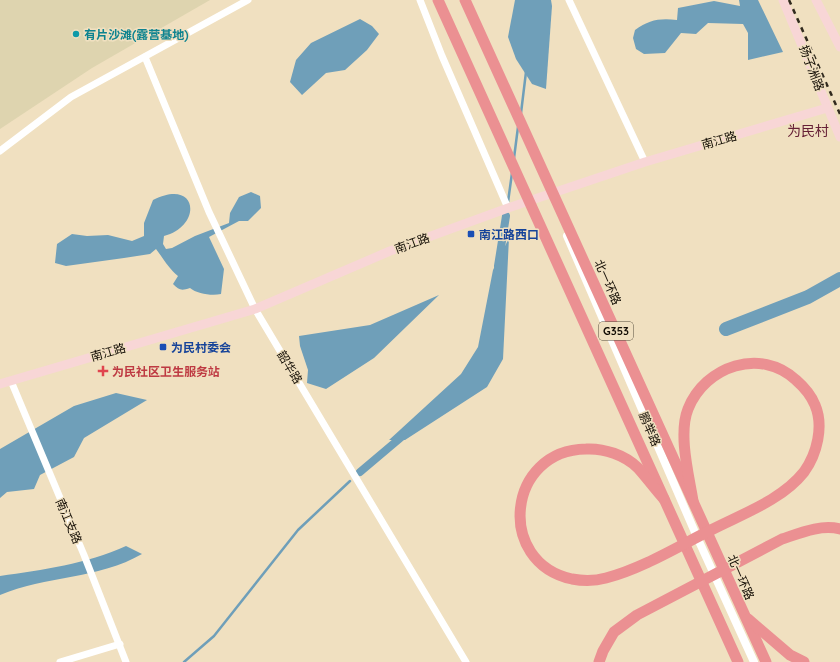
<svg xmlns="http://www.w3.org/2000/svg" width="840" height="662" font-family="Quicksand,'Noto Sans SC',sans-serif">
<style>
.sand{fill:#ded4af}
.water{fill:#6f9fb9}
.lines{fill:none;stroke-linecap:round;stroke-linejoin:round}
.stream{stroke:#6f9fb9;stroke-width:2.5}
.canal{stroke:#6f9fb9;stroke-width:8}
.river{stroke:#6f9fb9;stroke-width:14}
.minor{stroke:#fff;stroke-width:7}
.tertiary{stroke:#fff;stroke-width:8}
.secondary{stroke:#f8d6d6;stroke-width:9}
.trunk{stroke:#eb9092;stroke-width:11}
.rail{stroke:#312a1e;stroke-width:2.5;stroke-dasharray:5 5;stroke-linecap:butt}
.culture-dot{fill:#0f9aa8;stroke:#f0e0c0;stroke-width:1.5}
.transit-dot{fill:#1a4fb4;stroke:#f0e0c0;stroke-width:1.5}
.health-dot{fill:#e0444e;stroke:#f0e0c0;stroke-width:1.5}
.labels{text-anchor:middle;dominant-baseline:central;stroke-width:3;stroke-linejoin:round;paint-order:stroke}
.shield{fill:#f0e0c0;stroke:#534a3b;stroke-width:1}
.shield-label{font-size:11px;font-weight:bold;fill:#100a02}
.culture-label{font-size:12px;font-weight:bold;fill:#0d838f;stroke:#f0e0c0;text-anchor:start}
.street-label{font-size:12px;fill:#100a02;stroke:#f0e0c0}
.transit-label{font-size:12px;font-weight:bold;fill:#164399;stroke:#f0e0c0;text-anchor:start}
.health-label{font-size:12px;font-weight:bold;fill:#be3a42;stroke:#f0e0c0;text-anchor:start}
.quarter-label{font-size:14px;fill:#662136;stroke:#f0e0c0}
</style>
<rect width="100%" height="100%" fill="#f0e0c0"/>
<path class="sand" d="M 0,0 L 210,0 L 92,68 L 0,129 Z"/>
<g class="water">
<path d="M 515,0 L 551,0 L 552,6 L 546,89 L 532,84 L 516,59 L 508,37 Z"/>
<path d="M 739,0 L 758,0 L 783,52 L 748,60 L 748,33 L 743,24 L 708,23 L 696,34 L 681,33 L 665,53 L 644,54 L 636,49 L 633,38 L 635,30 C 649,20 659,18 677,20 L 678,8 L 714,1 L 740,6 Z"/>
<path d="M 360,19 L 372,26 L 379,34 L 367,50 L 345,70 L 326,73 L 302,95 L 290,82 L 296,60 L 311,43 Z"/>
<path d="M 251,192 L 260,196 L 261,208 L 248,221 L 239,221 L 209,237 L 224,269 L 221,294 C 212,296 197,294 190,288 C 181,291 179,290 173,284 L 178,276 C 169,269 163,258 156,249 L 150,254 L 124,258 L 66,266 L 55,263 L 57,244 L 72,234 L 87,236 L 108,235 L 132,241 L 144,236 L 144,223 L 153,200 C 198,177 203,226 164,236 L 163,244 L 166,249 L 172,248 L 195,236 L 229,223 L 230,213 L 239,197 Z"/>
<path d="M 509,238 L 503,359 L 487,387 L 405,440 L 389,440 L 461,374 L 478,347 L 493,270 Z"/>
<path d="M 439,295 L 374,358 L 326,389 L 307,383 L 308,370 L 300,346 L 299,336 L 370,325 Z"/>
<path d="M 116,393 L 147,400 L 84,438 L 74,457 L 40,475 L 34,489 L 7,492 L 0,498 L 0,449 L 74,406 Z"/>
<path d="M 126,546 L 142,554 C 99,579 45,576 0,595 L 0,576 C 43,570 86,564 126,546 Z"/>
</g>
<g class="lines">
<g class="stream">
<path d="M 521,113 L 526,72"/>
<path d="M 514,158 L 518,127"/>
<path d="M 508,202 L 512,173"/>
<path d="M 184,662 L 214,636 L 298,530 L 350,481"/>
</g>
<g class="canal">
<path d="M 498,266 L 506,216"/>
<path d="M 360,472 L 405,434"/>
</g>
<path class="river" d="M 726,329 L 808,297 L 840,279"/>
<g class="minor">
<path d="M 420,0 L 442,56 L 508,208"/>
<path d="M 569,0 L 645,162"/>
<path d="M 145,57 L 209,212 L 255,309 L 466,662"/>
<path d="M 0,151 L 71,97 L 248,0"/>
<path d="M 11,381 L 84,555 L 126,662"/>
<path d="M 60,662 L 120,644"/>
</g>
<path class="tertiary" d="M 567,236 L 697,537 L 754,662"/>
<g class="secondary">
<path d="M 783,0 L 840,137"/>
<path d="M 816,0 L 840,47"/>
<path d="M 0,384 L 255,309 L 390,251 L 508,208 L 645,162 L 827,108"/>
</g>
<g class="trunk">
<path d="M 438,0 L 738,662"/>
<path d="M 465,0 L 766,662"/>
<path d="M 664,499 C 655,489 647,478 638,468 C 625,455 604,448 586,449 C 507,450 495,562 572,579 C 583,581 595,581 606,578 C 643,568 677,547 711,530 C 742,514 782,500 804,472 C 817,454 824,426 815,405 C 811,395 804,387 796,380 C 761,347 705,366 688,409 C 678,434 689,476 693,501"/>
<path d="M 748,619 L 790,655 L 804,662"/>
<path d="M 599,662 L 603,651 L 614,632 L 637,615 L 782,539 C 800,533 821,524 840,529"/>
</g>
<path class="rail" d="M 789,0 L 840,114"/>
</g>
<circle class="culture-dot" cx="76" cy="34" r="4"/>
<g class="transit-dot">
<rect x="467" y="230" width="8" height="8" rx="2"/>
<rect x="159" y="343" width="8" height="8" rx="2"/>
</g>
<path class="health-dot" d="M101 365h4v4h4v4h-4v4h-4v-4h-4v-4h4z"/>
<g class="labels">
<rect class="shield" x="599" y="322" width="34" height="18" rx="3"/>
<g class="shield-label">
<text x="616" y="331">G353</text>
</g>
<g class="culture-label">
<text x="84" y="34">有片沙滩(露营基地)</text>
</g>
<g class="street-label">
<text transform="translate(812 68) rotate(69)">扬子洲路</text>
<text transform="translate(719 140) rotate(-16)">南江路</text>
<text transform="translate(412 243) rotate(-20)">南江路</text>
<text transform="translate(608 282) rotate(66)">北一环路</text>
<text transform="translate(108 352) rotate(-16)">南江路</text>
<text transform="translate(290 367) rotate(59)">韶华路</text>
<text transform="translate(650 429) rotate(67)">鹏举路</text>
<text transform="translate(69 521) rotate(67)">南江支路</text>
<text transform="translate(741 577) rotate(66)">北一环路</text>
</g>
<g class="transit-label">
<text x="479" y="234">南江路西口</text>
<text x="171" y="347">为民村委会</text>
</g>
<g class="health-label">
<text x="112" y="371">为民社区卫生服务站</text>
</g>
<g class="quarter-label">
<text x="808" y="131">为民村</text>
</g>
</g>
</svg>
